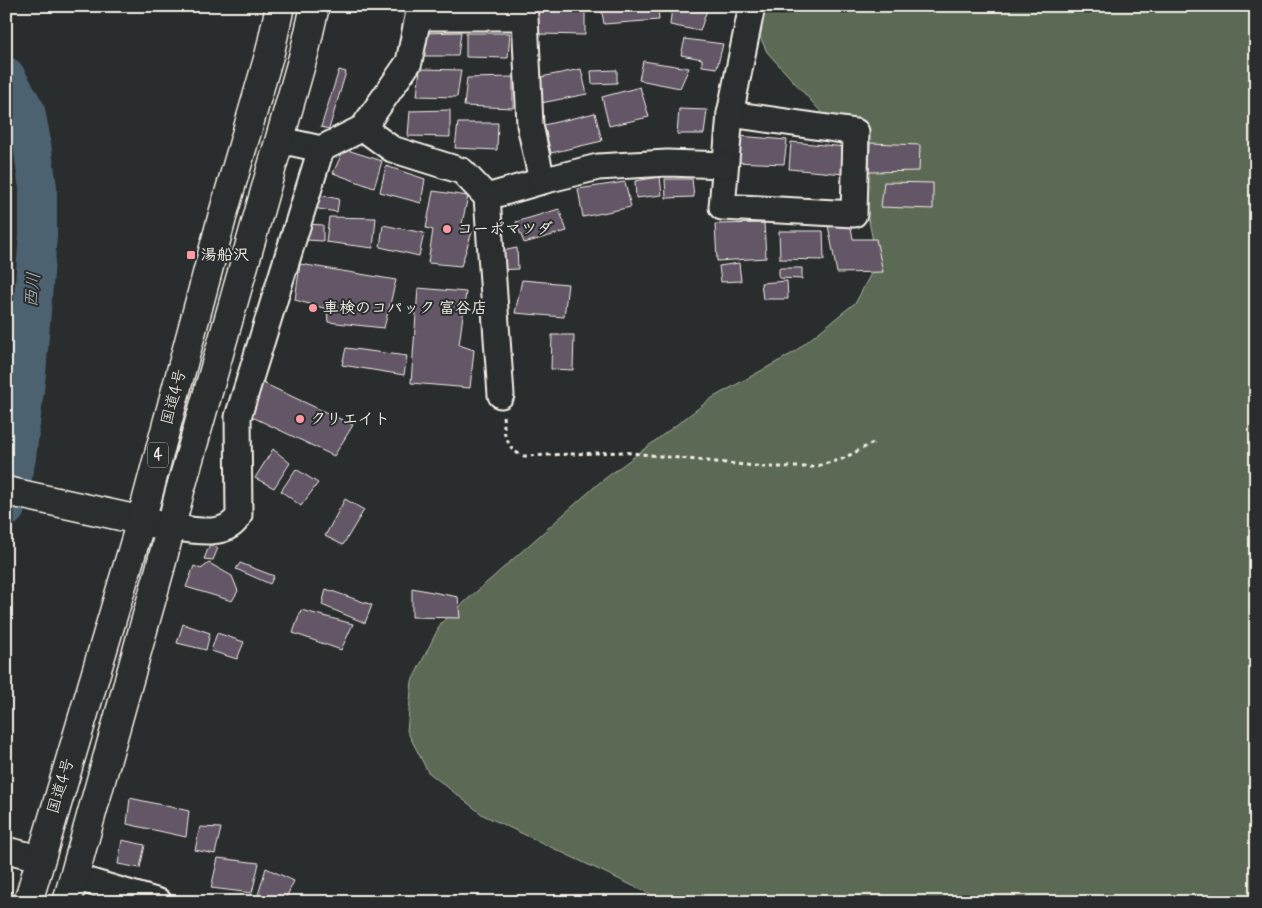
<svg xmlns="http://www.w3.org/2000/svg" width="1262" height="908" font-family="Mynerve,'Klee One',sans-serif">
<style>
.green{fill:#5b6b54;stroke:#a8ae9e}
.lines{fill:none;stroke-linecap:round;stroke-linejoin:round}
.river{stroke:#4e6271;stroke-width:38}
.building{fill:#635766;stroke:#f4f1e8}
.street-casing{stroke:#f4f1e8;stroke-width:29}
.secondary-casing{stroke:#f4f1e8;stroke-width:31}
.highway-casing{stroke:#f4f1e8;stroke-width:31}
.path{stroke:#f4f1e8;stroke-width:3;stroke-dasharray:4 4;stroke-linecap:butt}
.street{stroke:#2a2d2e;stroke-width:25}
.secondary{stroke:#2a2d2e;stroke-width:28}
.highway{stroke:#2a2d2e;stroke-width:28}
.poi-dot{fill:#ff9aa2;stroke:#2a2d2e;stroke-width:2}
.labels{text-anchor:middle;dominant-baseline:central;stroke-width:4;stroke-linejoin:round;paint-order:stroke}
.shield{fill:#2a2d2e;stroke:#b7b6b0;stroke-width:1}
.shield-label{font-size:15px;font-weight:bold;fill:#f4f1e8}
.poi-label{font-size:16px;font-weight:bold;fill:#f4f1e8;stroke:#2a2d2e;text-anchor:start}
.street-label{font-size:16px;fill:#f4f1e8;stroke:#2a2d2e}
.water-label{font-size:18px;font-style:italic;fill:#b2b8b8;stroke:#2a2d2e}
</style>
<rect width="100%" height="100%" fill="#2a2d2e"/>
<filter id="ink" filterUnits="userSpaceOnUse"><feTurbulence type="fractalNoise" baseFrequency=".02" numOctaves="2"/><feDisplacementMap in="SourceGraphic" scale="10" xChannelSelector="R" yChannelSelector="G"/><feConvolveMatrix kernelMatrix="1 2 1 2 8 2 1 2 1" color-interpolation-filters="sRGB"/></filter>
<g filter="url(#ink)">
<path class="green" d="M 746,6 L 1256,6 L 1256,902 L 667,902 L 483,815 L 428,772 L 407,731 L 412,681 L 441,623 L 599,483 L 712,398 L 793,353 L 856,302 L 877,262 L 869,221 L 832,124 L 767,52 Z"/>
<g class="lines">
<path class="river" d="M 6,76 L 26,111 L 31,137 L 38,188 L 38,235 L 27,373 L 17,457 L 6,508"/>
</g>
<g class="building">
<path d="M 601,6 L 658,6 L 659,20 L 604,24 Z"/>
<path d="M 672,6 L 707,10 L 700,31 L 670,25 Z"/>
<path d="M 538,7 L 585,9 L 585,35 L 538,34 Z"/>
<path d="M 461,32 L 458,56 L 419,56 L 421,33 Z"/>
<path d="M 466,33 L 510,33 L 508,58 L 466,57 Z"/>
<path d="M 685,39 L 723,44 L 717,68 L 702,66 L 702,59 L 681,55 Z"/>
<path d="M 643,61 L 689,68 L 680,88 L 639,80 Z"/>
<path d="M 420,69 L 461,70 L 457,97 L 417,96 Z"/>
<path d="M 581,69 L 587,94 L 541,103 L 536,78 Z"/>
<path d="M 339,70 L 346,72 L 329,129 L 321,127 Z"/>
<path d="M 617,70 L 617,83 L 592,84 L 591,71 Z"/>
<path d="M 513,77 L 513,108 L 464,106 L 467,78 Z"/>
<path d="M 640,87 L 649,117 L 609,126 L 602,97 Z"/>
<path d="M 679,109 L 707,110 L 704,134 L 677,134 Z"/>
<path d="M 450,110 L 450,137 L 408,136 L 410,111 Z"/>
<path d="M 595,113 L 602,141 L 551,153 L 544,125 Z"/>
<path d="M 458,123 L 498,123 L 497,150 L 455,148 Z"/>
<path d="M 738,136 L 787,140 L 784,164 L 734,162 Z"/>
<path d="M 791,142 L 846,147 L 845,174 L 789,169 Z"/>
<path d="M 870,143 L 920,145 L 919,171 L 869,172 Z"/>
<path d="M 344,149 L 382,161 L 374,188 L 333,173 Z"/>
<path d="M 386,166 L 425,179 L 421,203 L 380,192 Z"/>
<path d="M 660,177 L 662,195 L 636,198 L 635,181 Z"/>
<path d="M 665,179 L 692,179 L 694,197 L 666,198 Z"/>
<path d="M 625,182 L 631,207 L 583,217 L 578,189 Z"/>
<path d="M 884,182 L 933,183 L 933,209 L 881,207 Z"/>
<path d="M 433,191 L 468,196 L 461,228 L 472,232 L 461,266 L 428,263 L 433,230 L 426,228 Z"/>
<path d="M 315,194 L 339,199 L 337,212 L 313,208 Z"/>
<path d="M 559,209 L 567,231 L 524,243 L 516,222 Z"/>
<path d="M 329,217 L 376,218 L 373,248 L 326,242 Z"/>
<path d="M 850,222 L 853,239 L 876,239 L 883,272 L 837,273 L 828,225 Z"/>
<path d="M 764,223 L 766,258 L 717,261 L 715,224 Z"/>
<path d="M 307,224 L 323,225 L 323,241 L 307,240 Z"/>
<path d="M 383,225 L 424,233 L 419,256 L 380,247 Z"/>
<path d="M 779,231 L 823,231 L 824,260 L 780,259 Z"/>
<path d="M 517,248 L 518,269 L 497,270 L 496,252 Z"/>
<path d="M 739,263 L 741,281 L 721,282 L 719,266 Z"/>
<path d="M 300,264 L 396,280 L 384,328 L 328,322 L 327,309 L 295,300 Z"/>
<path d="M 779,268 L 802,268 L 802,279 L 779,278 Z"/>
<path d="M 522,280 L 568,284 L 564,317 L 515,313 Z"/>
<path d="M 787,281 L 788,299 L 763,299 L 761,283 Z"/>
<path d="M 418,288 L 466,292 L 459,345 L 474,350 L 470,388 L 411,383 Z"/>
<path d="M 552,335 L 574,335 L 573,370 L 551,369 Z"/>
<path d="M 346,348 L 407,356 L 404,375 L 342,365 Z"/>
<path d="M 261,382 L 353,425 L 334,456 L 246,414 Z"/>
<path d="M 273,449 L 290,463 L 274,488 L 255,478 Z"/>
<path d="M 296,469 L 318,483 L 301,506 L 281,491 Z"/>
<path d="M 345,499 L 364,510 L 343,545 L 325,536 Z"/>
<path d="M 210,544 L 218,548 L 213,560 L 204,559 Z"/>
<path d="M 209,563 L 232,576 L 238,591 L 232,601 L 186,587 L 194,566 L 201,569 Z"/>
<path d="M 240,563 L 274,576 L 270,584 L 236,569 Z"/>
<path d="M 412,588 L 458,597 L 460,618 L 412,617 Z"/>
<path d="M 326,589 L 372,605 L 365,623 L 322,605 Z"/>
<path d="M 301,610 L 353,624 L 341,650 L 293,633 Z"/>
<path d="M 183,624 L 210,633 L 206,650 L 177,643 Z"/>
<path d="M 217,633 L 244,642 L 237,659 L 211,651 Z"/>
<path d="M 130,798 L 189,811 L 186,837 L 127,824 Z"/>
<path d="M 200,827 L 221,828 L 215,854 L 195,850 Z"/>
<path d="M 122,840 L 145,845 L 140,868 L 118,864 Z"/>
<path d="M 218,858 L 259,863 L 252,893 L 211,888 Z"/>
<path d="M 266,868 L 294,881 L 284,902 L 256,902 Z"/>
</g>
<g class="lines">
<g class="street-casing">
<g id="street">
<path d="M 730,114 L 856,132 L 854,214 L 722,207 Z"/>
<path d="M 730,114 L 752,6"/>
<path d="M 363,128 L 392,149 L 462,171 L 487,197 L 542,181"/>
<path d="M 280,140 L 321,149"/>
<path d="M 487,197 L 501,395"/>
<path d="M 171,527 C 191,530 228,539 239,515 L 238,417 L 321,149 L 363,128 L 409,62 L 418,17 L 525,17 L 530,125 L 542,181 L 598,167 L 667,163 L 725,165"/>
<path d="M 6,850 L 40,858"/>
<path d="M 74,877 L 159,902"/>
</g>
</g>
<g class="secondary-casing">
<path id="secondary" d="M 6,491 L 171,527"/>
</g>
<g class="highway-casing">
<g id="highway">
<path d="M 28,902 L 141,521 L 223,214 L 270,52 L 280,6"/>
<path d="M 67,902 L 160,569 L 180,491 L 305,50 L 315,6"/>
</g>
</g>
<path class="path" d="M 503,416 L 505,436 L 513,451 L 524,456 L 622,452 L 764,467 L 813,467 L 842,459 L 873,443"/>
<use href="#street" class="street"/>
<use href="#secondary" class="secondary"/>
<use href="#highway" class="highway"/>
</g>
</g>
<g class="poi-dot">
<circle cx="447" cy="229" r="5"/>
<rect x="186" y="250" width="10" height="10" rx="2.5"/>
<circle cx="313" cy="308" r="5"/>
<circle cx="300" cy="419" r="5"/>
</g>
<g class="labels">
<rect class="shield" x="148" y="442.5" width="20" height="25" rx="4"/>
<g class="shield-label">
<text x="158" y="455">4</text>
</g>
<g class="poi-label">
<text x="457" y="229">コーポマツダ</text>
<text x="201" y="255">湯船沢</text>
<text x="323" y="308">車検のコパック 富谷店</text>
<text x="310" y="419">クリエイト</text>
</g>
<g class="street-label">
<text transform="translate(174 397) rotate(-75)">国道4号</text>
<text transform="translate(61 786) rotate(-73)">国道4号</text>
</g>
<g class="water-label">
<text transform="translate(33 290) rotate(-85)">西川</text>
</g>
</g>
<rect width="1262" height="908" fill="none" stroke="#2a2d2e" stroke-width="25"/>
<rect x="12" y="12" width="1237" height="883" fill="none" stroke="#f4f1e8" stroke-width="2" filter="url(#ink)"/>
</svg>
